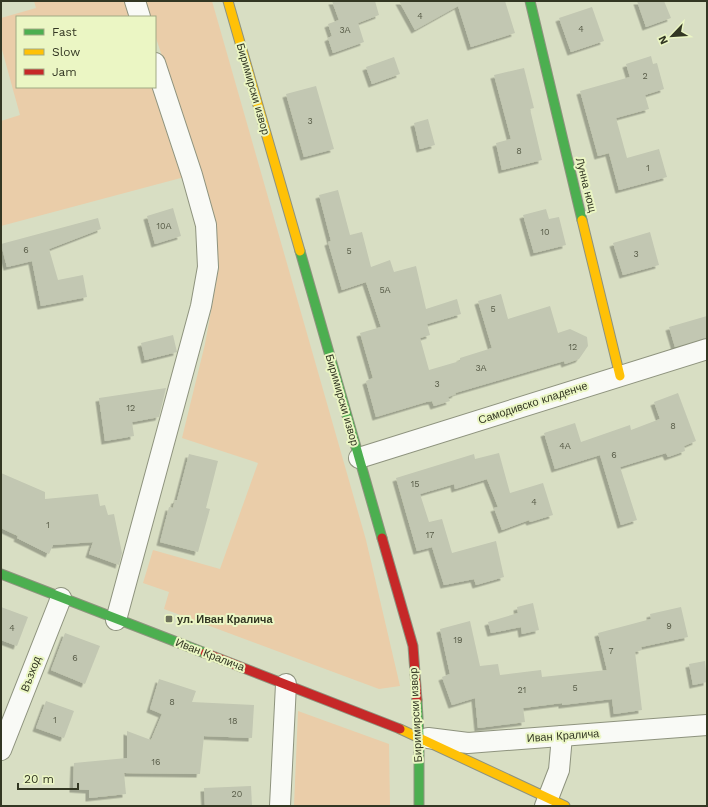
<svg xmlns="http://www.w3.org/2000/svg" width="708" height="807" font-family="'Work Sans',sans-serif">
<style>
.green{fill:#eacda9}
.building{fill:#c2c7b2;filter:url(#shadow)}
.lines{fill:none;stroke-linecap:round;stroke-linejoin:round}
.street-casing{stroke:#8e937e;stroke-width:22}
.fast-casing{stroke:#8e937e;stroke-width:11}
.slow-casing{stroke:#8e937e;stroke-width:11}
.jam-casing{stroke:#8e937e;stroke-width:11}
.street{stroke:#f9faf6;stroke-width:20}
.fast{stroke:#4caf50;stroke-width:9}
.slow{stroke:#ffc107;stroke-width:9}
.jam{stroke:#c62828;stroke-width:9}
.poi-dot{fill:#6d715b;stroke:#ebf6c4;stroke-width:1.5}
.labels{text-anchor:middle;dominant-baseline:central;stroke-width:4;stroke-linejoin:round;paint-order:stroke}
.number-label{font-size:9px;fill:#585c48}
.street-label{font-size:11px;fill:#333723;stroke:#ebf6c4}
.poi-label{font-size:11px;font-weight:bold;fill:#333723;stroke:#ebf6c4;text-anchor:start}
</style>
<defs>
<filter id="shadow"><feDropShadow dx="-3.5" dy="3.5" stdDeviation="0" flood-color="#0004"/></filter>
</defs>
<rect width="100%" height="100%" fill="#d8dec3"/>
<g class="green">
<path d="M 34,1 L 135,1 L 140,17 L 17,17 L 17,87 L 155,87 L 192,175 L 1,226 L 1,121 L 20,115 L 1,46 L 1,18 L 36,8 Z"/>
<path d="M 144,1 L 212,1 L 366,540 L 400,686 L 379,689 L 164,609 L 169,592 L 143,583 L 153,550 L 220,569 L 258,463 L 182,438 L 205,344 L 219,267 L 211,204 L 155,35 L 155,17 L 149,17 Z"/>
<path d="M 298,711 L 389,744 L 390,806 L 294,806 Z"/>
</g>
<g class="building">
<path d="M 332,1 L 375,1 L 379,15 L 358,23 L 364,42 L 333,53 L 328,38 L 332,36 L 328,24 L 339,20 Z"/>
<path d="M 399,1 L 505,1 L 515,33 L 471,47 L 458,6 L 415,30 Z"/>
<path d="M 637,1 L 664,1 L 671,18 L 646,27 Z"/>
<path d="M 592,7 L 604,41 L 571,52 L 559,18 Z"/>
<path d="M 651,56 L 653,64 L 657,63 L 664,89 L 645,95 L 649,109 L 616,118 L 627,158 L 659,149 L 667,177 L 619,190 L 609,153 L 598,156 L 580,91 L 630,77 L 626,64 Z"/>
<path d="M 394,57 L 400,74 L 372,84 L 366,67 Z"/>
<path d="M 524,68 L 534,108 L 530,109 L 542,160 L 502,170 L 496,143 L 511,139 L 494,75 Z"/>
<path d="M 316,86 L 334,149 L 304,157 L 286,94 Z"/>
<path d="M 428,119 L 435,145 L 420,149 L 414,123 Z"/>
<path d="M 338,190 L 350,235 L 362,232 L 371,267 L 390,260 L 394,272 L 416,266 L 426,309 L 457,299 L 461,314 L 427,324 L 430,335 L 420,338 L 429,370 L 460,361 L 460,358 L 492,348 L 478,301 L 501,294 L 508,319 L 550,306 L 558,333 L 570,329 L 587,337 L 588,346 L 579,359 L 565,364 L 564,361 L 455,393 L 456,394 L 448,397 L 450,401 L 434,406 L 432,401 L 426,402 L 376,417 L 366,381 L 373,378 L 360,333 L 381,327 L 366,282 L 342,290 L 328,242 L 331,241 L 319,195 Z"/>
<path d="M 173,208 L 181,236 L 155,244 L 147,216 Z"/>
<path d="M 546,209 L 549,219 L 559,217 L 566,245 L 534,253 L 523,215 Z"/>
<path d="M 98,218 L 101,229 L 49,249 L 58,280 L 83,275 L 87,297 L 41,306 L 32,261 L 7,267 L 1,244 Z"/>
<path d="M 650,232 L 659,265 L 623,275 L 613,243 Z"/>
<path d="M 707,316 L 707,338 L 675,347 L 669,327 Z"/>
<path d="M 173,335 L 177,352 L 145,360 L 141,343 Z"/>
<path d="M 166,388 L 159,417 L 132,422 L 134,436 L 105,441 L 99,398 Z"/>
<path d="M 678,393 L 696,441 L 684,446 L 685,451 L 668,457 L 666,453 L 620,467 L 637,520 L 621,525 L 600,455 L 555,469 L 544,433 L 575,423 L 581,442 L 630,425 L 631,430 L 660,419 L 654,402 Z"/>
<path d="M 499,453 L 510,493 L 543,483 L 553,515 L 530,522 L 529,520 L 502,530 L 494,508 L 498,507 L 487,479 L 455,489 L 454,484 L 420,494 L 429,522 L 442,519 L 452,553 L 496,541 L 504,577 L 476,585 L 474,579 L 444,585 L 432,547 L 417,551 L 396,478 L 474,454 L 475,459 Z"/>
<path d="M 189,454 L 218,461 L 206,508 L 210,509 L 198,552 L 160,542 L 169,507 L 173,508 L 175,500 L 177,500 Z"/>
<path d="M 1,473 L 45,492 L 45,499 L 98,494 L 100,506 L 105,505 L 108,515 L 114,514 L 122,553 L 119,565 L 89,554 L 93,542 L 53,545 L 49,554 L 17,538 L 18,536 L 1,528 Z"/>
<path d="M 533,603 L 539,630 L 522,634 L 521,627 L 491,633 L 488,622 L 518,613 L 517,607 Z"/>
<path d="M 1,607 L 28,617 L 17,646 L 1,640 Z"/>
<path d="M 681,607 L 688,637 L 641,647 L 642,650 L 635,652 L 642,710 L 614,714 L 612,699 L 562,705 L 562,703 L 523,708 L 525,722 L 478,728 L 475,698 L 452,705 L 442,677 L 450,674 L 440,629 L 470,621 L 480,666 L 498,664 L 500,675 L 541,670 L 542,677 L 607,670 L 598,633 L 651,619 L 650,614 Z"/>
<path d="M 65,633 L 100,646 L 85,684 L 51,670 Z"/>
<path d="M 705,661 L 707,682 L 693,685 L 689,664 Z"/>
<path d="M 159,679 L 196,691 L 192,702 L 254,705 L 252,738 L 204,736 L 200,774 L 124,773 L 126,794 L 89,798 L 89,790 L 73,789 L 74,763 L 127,758 L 127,731 L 151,740 L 162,714 L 150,709 Z"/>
<path d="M 46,701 L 74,711 L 64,738 L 36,728 Z"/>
<path d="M 251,786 L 252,806 L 205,806 L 204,788 Z"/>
</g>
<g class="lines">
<g class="street-casing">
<g id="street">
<path d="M 135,1 L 140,17"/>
<path d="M 359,458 L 707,349"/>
<path d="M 116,620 L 201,306 L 208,267 L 206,225 L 192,175 L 155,63"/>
<path d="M 428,738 L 468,743 L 707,725"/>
<path d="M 1,750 L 61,598"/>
<path d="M 280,806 L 286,684"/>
<path d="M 545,806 L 559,770 L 562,736"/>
</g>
</g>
<g class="fast-casing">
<g id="fast">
<path d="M 530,1 L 582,220"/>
<path d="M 300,251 L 382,538"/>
<path d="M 1,574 L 205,653"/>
<path d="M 417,700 L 419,736 L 419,806"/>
</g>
</g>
<g class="slow-casing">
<g id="slow">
<path d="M 228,1 L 300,251"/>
<path d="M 582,220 L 620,376"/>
<path d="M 400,729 L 565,806"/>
</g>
</g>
<g class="jam-casing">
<g id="jam">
<path d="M 382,538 L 413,646 L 417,700"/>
<path d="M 205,653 L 400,729"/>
</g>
</g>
<use href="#street" class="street"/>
<use href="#fast" class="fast"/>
<use href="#slow" class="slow"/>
<use href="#jam" class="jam"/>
</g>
<rect class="poi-dot" x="165" y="615" width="8" height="8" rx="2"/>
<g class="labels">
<g class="number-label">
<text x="420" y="16">4</text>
<text x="581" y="29">4</text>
<text x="345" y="30">3А</text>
<text x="645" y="76">2</text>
<text x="310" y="121">3</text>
<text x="519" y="151">8</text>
<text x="648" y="168">1</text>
<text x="164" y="226">10А</text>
<text x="545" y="232">10</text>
<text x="26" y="250">6</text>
<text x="349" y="251">5</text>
<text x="636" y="254">3</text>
<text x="385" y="290">5А</text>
<text x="493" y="309">5</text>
<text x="573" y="347">12</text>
<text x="481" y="368">3А</text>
<text x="437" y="384">3</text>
<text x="131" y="408">12</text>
<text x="673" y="426">8</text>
<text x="565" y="446">4А</text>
<text x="614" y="455">6</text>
<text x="415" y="484">15</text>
<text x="534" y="502">4</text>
<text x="48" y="525">1</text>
<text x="430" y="535">17</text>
<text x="669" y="626">9</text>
<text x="12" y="628">4</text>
<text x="458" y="640">19</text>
<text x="611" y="651">7</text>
<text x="75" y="658">6</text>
<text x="575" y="688">5</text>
<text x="522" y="690">21</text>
<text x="172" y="702">8</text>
<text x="55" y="720">1</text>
<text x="233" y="721">18</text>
<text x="156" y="762">16</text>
<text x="237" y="794">20</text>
</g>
<g class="street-label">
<text transform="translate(253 89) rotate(74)">Биримирски извор</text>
<text transform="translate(586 185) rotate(76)">Лунна нощ</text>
<text transform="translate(342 400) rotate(74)">Биримирски извор</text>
<text transform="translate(533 403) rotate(-18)">Самодивско кладенче</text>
<text transform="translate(210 655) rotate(21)">Иван Кралича</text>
<text transform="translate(31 674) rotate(-69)">Възход</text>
<text transform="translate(416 715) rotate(-93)">Биримирски извор</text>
<text transform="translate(563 736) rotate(-4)">Иван Кралича</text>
</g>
<g class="poi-label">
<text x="177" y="619">ул. Иван Кралича</text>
</g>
</g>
<rect width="708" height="807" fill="none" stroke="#333723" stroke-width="4"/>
<rect x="16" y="16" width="140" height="72" fill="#ebf6c4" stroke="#a1aa84"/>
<rect x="24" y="29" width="20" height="6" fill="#4caf50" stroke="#a1aa84"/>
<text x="52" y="36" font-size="12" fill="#333723">Fast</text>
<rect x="24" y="49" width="20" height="6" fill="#ffc107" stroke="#a1aa84"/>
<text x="52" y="56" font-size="12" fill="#333723">Slow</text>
<rect x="24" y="69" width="20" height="6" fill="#c62828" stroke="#a1aa84"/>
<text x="52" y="76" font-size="12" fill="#333723">Jam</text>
<g transform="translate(672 36) rotate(245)" stroke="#ebf6c4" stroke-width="3" paint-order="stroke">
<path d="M0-3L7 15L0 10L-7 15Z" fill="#333723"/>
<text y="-6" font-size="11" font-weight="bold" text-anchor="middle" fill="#333723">N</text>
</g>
<path d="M18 783v6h60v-6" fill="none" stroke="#333723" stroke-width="2"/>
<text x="24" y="783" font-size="12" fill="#333723" stroke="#ebf6c4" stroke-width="3" paint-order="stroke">20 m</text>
</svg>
